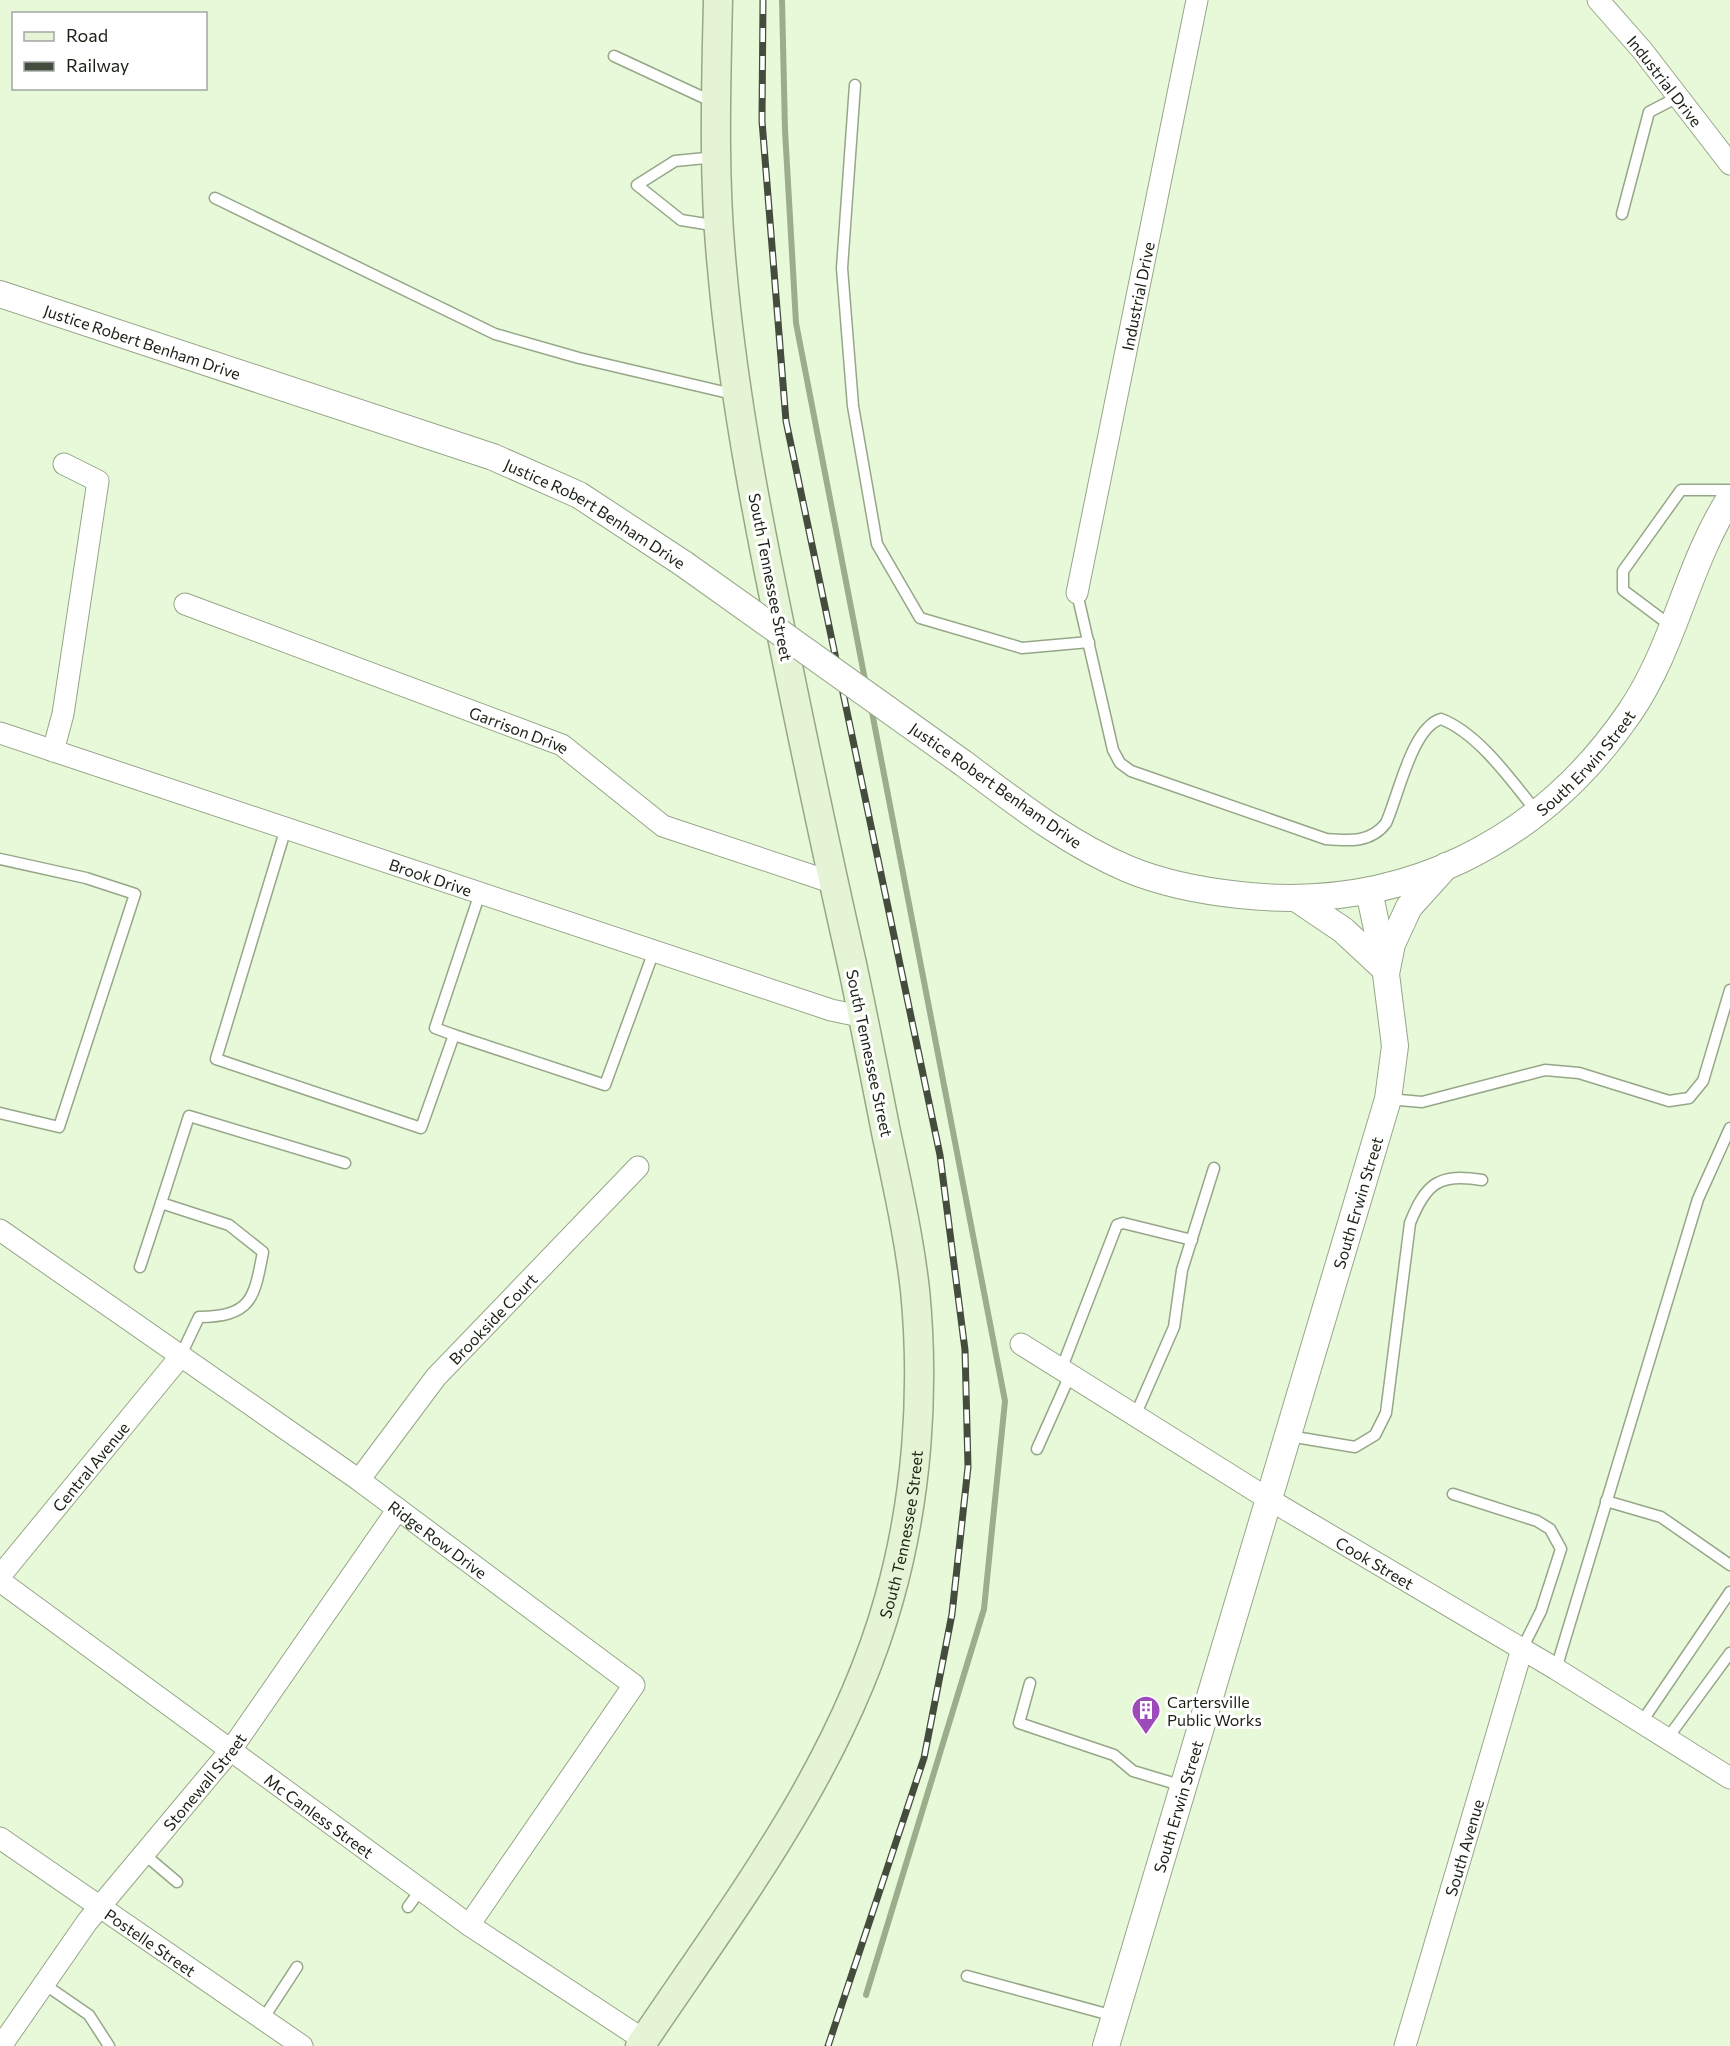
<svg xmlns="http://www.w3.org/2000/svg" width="1730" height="2046" font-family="Commissioner,sans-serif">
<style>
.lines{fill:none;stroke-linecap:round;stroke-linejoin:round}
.stream{stroke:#9bad8b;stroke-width:6}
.service-casing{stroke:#96a788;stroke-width:13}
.minor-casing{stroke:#96a788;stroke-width:23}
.tertiary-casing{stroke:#96a788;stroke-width:28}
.secondary-casing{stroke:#96a788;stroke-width:31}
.service{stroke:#fff;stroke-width:10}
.minor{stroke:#fff;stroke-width:21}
.tertiary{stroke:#fff;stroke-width:26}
.secondary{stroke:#e4f4d5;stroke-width:28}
.rail-casing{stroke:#444d3d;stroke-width:7}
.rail{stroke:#fff;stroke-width:4.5;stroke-dasharray:14;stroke-linecap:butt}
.tertiary-bridge-casing{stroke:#96a788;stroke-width:28;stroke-linecap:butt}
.tertiary-bridge{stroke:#fff;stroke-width:26}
.labels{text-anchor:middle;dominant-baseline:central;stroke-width:6;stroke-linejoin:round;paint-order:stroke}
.street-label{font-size:16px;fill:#1a2014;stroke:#fff}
.poi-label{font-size:16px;fill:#1a2014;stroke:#fff;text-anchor:start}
</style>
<rect width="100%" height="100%" fill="#e7f9d9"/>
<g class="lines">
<g class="stream">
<path d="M 782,0 L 785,130 L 796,323 L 866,685"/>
<path d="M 866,1995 L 984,1609 L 1005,1401 L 871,707"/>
</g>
<g class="service-casing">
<g id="service">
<path d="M 614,56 L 713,102"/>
<path d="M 855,85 L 842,268 L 853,406 L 877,544 L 920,618 L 1022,648 L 1089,642"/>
<path d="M 716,157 L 675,161 L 637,185 L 681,220 L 718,226"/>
<path d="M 215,198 L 495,334 L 579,358 L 737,395"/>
<path d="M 1622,214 L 1649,112 L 1678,97"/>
<path d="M 1077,593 L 1113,750 L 1120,763 L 1131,771 L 1326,839 C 1349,841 1371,843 1386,823 C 1398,797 1412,727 1441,719 C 1478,733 1511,780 1536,811"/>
<path d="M 1671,626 L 1623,590 L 1623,571 L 1681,490 L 1730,490"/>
<path d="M 286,828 L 216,1059 L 421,1128 L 454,1035 L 435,1028 L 480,893"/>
<path d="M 0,859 L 86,878 L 135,894 L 59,1127 L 0,1113"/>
<path d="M 454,1035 L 605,1085 L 654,951"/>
<path d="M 1388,1099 L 1422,1102 L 1545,1070 L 1579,1073 L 1669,1101 L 1689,1098 L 1703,1081 L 1730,990"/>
<path d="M 140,1267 L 161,1203"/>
<path d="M 180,1357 L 199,1317 C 251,1316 254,1300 263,1252 L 229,1225 L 161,1203 L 189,1116 L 345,1163"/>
<path d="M 1061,1370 L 1117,1225 L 1123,1223 L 1192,1240"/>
<path d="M 1135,1416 L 1174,1327 L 1182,1270 L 1214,1168"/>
<path d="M 1289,1436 L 1355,1447 L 1375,1435 L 1386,1413 L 1410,1223 C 1426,1183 1439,1173 1482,1180"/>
<path d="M 1037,1449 L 1070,1375"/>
<path d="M 1453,1494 L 1537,1521 L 1550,1529 L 1561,1549 L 1541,1611 L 1522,1649"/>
<path d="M 1606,1501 L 1661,1517 L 1730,1565"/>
<path d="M 1556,1669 L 1698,1199 L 1730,1128"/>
<path d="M 1030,1683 L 1019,1723 L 1114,1755 L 1133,1771 L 1183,1786"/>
<path d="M 1641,1723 L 1730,1592"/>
<path d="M 1667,1739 L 1730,1653"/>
<path d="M 144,1854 L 177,1882"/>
<path d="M 408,1907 L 421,1889"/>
<path d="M 967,1976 L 1114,2016"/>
<path d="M 44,1984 L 89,2015 L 109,2046"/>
<path d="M 263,2019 L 297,1967"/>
</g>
</g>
<g class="minor-casing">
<g id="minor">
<path id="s1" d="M 1598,0 L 1642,50 L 1730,164"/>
<path id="s2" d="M 1077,593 L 1197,0"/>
<path id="s3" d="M 185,604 L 562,745 L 663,826 L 834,883"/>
<path id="s4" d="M 0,733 L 831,1010 L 864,1017"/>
<path d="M 53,751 L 63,714 L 98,481 L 64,464"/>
<path id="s5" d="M 0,1230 L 359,1480 L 634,1685 L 469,1925"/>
<path id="s6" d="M 1021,1344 L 1270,1500 L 1556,1669 L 1730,1778"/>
<path id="s7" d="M 359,1480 L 436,1377 L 638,1167"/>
<path id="s8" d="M 0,1576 L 180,1357"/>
<path id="s9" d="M 0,1581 L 469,1925 L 644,2040"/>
<path id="s10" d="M 0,1838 L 302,2046"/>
<path id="s11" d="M 1,2046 L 87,1922 L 230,1751 L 398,1509"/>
<path id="s12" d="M 1405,2046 L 1522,1649"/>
</g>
</g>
<g class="tertiary-casing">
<g id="tertiary">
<path id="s13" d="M 0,294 L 493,457 L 579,495 L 684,564"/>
<path id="s14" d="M 963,763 C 1015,802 1067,843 1128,869 C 1164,884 1202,891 1240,895 C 1400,913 1540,844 1630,712 C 1675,646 1687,565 1730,498"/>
<path d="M 1369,891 L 1385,967"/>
<path d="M 1297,899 L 1343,930 L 1385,969"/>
<path id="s15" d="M 1106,2046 L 1388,1099 L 1395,1046 L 1386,974 L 1392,944 L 1409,907 L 1446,866"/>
</g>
</g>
<g class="secondary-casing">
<g id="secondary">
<path id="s16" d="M 640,2046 C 736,1903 842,1767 889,1599 C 917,1500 925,1392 915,1290 C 909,1237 897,1184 886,1132 C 875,1076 864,1020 852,964 C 825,845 800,726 776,607 C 753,495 732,382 722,268 C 713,179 716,89 718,0"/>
</g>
</g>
<use href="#service" class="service"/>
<use href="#minor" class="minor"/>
<use href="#tertiary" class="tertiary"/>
<use href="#secondary" class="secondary"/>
<g class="rail-casing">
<path id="rail" d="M 763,0 L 762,121 L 786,421 L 940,1155 L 965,1350 L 968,1467 L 952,1614 L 924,1758 L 828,2046"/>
</g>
<use href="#rail" class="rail"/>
<g class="tertiary-bridge-casing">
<path id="tertiary-bridge" d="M 684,564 L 963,763"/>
</g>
<use href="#tertiary-bridge" class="tertiary-bridge"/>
</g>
<defs>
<g id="building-pin" transform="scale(1.5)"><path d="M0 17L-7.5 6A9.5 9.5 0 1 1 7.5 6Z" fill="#9d4bbb" stroke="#fff"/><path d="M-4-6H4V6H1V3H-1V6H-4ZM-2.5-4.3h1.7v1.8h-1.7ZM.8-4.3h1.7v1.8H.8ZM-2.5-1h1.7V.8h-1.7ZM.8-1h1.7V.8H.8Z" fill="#fff"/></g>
</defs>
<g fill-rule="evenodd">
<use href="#building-pin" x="1146" y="1710"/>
</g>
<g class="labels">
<g class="street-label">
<text stroke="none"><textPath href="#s1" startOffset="105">Industrial Drive</textPath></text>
<text stroke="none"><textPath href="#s2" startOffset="303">Industrial Drive</textPath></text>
<text stroke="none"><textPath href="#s13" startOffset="150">Justice Robert Benham Drive</textPath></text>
<text stroke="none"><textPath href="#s13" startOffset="636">Justice Robert Benham Drive</textPath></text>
<text transform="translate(771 577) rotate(79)">South Tennessee Street</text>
<text stroke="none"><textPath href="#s3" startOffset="357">Garrison Drive</textPath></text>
<text stroke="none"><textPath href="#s14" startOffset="698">South Erwin Street</textPath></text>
<text transform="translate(996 785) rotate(35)">Justice Robert Benham Drive</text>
<text stroke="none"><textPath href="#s4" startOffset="454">Brook Drive</textPath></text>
<text transform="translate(870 1053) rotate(78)">South Tennessee Street</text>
<text stroke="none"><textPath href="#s15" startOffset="880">South Erwin Street</textPath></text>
<text stroke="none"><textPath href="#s7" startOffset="210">Brookside Court</textPath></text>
<text stroke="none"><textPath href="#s8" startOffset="142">Central Avenue</textPath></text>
<text stroke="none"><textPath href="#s16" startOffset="580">South Tennessee Street</textPath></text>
<text stroke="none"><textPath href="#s5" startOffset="536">Ridge Row Drive</textPath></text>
<text stroke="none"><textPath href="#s6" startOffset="416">Cook Street</textPath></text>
<text stroke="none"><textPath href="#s11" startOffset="334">Stonewall Street</textPath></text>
<text stroke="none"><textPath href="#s15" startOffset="250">South Erwin Street</textPath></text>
<text stroke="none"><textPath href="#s9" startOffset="396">Mc Canless Street</textPath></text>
<text stroke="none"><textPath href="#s12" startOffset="207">South Avenue</textPath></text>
<text stroke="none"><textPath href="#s10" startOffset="183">Postelle Street</textPath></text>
</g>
<g class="poi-label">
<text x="1167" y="1701">Cartersville<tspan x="1167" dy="18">Public Works</tspan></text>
</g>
</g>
<rect x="12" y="12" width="195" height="78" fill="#ffffff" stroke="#a3a6a1" stroke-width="1.5"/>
<rect x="24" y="32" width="30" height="9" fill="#e4f4d5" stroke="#a3a6a1" stroke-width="1.5"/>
<text x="66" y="42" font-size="18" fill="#1a2014">Road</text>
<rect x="24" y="62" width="30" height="9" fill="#444d3d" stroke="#a3a6a1" stroke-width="1.5"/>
<text x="66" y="72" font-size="18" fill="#1a2014">Railway</text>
</svg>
